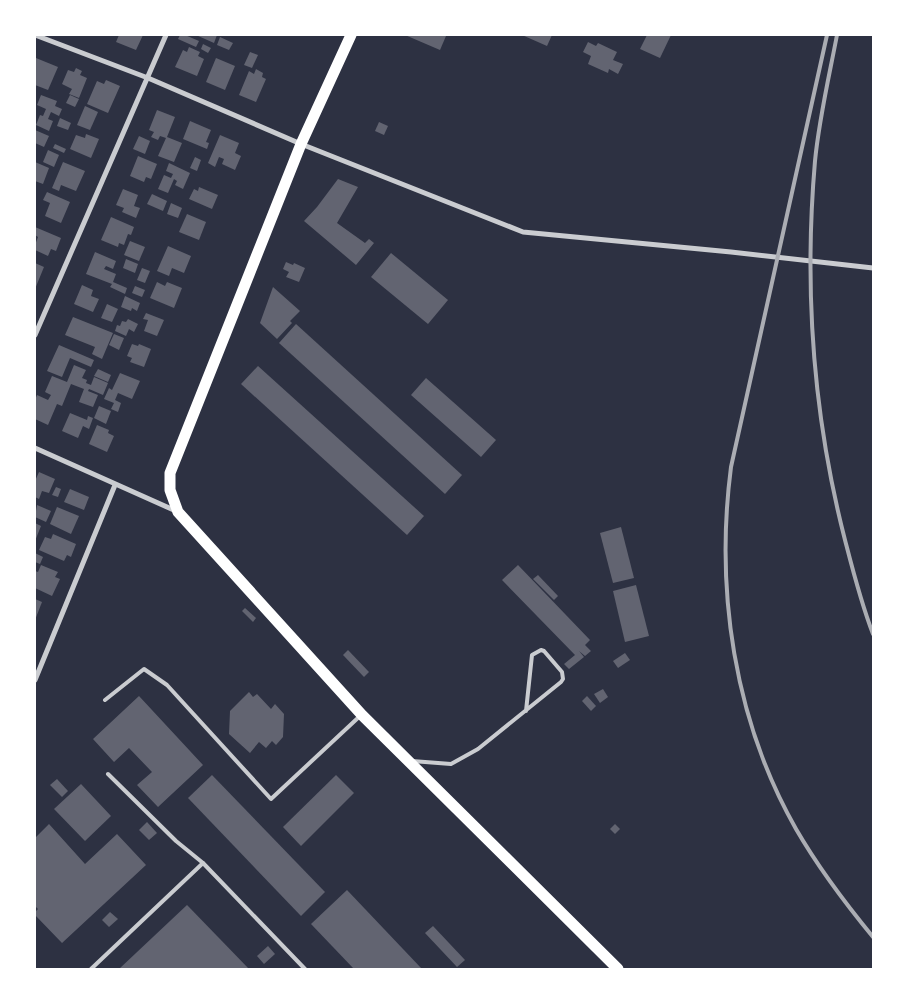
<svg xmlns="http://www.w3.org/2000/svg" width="908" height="1004" font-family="Inter,sans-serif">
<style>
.building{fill:#626471}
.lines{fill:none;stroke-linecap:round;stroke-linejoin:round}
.service{stroke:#caccd0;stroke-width:4}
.minor{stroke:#caccd0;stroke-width:5}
.primary{stroke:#fff;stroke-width:11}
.rail{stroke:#abadb3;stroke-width:4}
</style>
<rect width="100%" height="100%" fill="#2d3142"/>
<g class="building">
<path d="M 119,35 L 143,35 L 136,50 L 116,42 Z"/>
<path d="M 180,35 L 185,35 L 199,41 L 196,47 L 178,39 Z"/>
<path d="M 196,35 L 217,35 L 214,43 Z"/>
<path d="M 405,35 L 445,35 L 446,36 L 440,50 Z"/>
<path d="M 522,35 L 552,35 L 547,46 Z"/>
<path d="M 647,35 L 671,35 L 660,58 L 640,49 Z"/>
<path d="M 220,37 L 233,43 L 229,50 L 217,45 Z"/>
<path d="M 588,42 L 596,46 L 598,43 L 617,52 L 613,60 L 623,64 L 618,74 L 609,69 L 608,73 L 588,64 L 591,56 L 583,52 Z"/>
<path d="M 203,44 L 211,48 L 208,53 L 201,49 Z"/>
<path d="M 189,47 L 200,52 L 198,56 L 204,59 L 197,76 L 175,67 L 183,50 L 187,52 Z"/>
<path d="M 250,52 L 258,55 L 252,68 L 244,65 Z"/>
<path d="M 36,58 L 58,67 L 48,90 L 35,85 Z"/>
<path d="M 216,58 L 235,66 L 225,90 L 206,82 Z"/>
<path d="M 76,68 L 82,71 L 80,75 L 87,78 L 79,98 L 69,94 L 72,89 L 62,84 L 68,70 L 74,72 Z"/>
<path d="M 256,69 L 263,73 L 262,77 L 266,79 L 256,102 L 239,95 L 249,71 L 254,74 Z"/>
<path d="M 106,80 L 120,86 L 108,113 L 87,104 L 97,81 L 104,84 Z"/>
<path d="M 41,95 L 57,101 L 55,106 L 62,109 L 59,116 L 51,112 L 48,119 L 53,121 L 49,131 L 36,125 L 40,115 L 43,116 L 46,109 L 37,105 Z"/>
<path d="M 70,95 L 79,99 L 75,107 L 66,103 Z"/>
<path d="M 85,106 L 98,112 L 90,130 L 77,125 Z"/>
<path d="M 157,110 L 175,117 L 167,137 L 182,143 L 174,162 L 158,156 L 166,138 L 160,136 L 158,140 L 151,137 L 154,132 L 149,130 Z"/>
<path d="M 60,118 L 71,123 L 68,130 L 57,126 Z"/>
<path d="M 190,121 L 211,130 L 206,142 L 209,143 L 207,149 L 183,139 Z"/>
<path d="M 379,122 L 388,126 L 384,135 L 375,131 Z"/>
<path d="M 35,130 L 49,136 L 44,147 L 35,143 Z"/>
<path d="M 86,134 L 99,139 L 91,158 L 70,149 L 76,135 L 85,138 Z"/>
<path d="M 220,135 L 239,143 L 235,153 L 241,156 L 235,170 L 222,164 L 224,159 L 219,157 L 215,167 L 208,163 Z"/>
<path d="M 139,136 L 150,141 L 145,154 L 133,149 Z"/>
<path d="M 55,144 L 66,149 L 64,153 L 53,148 Z"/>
<path d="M 48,150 L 59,155 L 54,167 L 43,162 Z"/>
<path d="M 138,156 L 157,164 L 151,179 L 146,177 L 144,182 L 130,176 Z"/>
<path d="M 195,157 L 201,160 L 197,171 L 190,168 Z"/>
<path d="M 35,162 L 49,168 L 43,184 L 35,181 Z"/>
<path d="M 63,162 L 85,171 L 76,191 L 61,185 L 59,191 L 52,188 Z"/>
<path d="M 169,163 L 190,173 L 183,189 L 175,185 L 177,181 L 174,179 L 168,193 L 158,189 L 164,175 L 171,178 L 173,174 L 166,171 Z"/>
<path d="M 338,179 L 358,187 L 337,223 L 365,243 L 369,239 L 374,243 L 356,265 L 304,221 L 317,207 Z"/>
<path d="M 199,187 L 218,195 L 212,209 L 189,199 L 194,189 L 198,191 Z"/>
<path d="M 123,189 L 138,195 L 134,206 L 140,208 L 136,218 L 122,212 L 124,208 L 116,205 Z"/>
<path d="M 47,192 L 70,202 L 61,223 L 45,216 L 50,203 L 43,200 Z"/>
<path d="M 152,194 L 167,201 L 163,211 L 147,204 Z"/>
<path d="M 171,203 L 182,208 L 178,218 L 167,214 Z"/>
<path d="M 187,214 L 206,222 L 199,240 L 179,232 Z"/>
<path d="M 111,217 L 134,227 L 131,235 L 128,234 L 124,245 L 119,243 L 118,247 L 101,240 Z"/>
<path d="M 35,227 L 61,238 L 56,251 L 51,249 L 48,256 L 35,250 L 35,245 L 38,237 L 35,235 Z"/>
<path d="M 130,241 L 145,247 L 139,261 L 124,255 Z"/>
<path d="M 168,246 L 191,256 L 184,273 L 172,268 L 169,276 L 157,271 Z"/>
<path d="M 95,252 L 116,261 L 113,269 L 106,266 L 104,269 L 116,274 L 113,282 L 127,288 L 125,294 L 110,287 L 112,284 L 86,274 Z"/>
<path d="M 391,253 L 448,300 L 428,324 L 371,277 Z"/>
<path d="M 126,259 L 138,264 L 135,273 L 123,268 Z"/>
<path d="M 286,262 L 293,265 L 294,263 L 305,268 L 299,282 L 286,277 L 289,272 L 283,269 Z"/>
<path d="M 35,263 L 44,267 L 35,289 Z"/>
<path d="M 142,268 L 150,271 L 145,283 L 137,280 Z"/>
<path d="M 157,282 L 165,286 L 167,282 L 182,288 L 174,308 L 150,298 Z"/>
<path d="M 82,285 L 93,290 L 91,296 L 99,299 L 93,312 L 74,304 Z"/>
<path d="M 135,286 L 145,290 L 142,297 L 132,293 Z"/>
<path d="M 273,287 L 300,311 L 290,321 L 292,323 L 277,339 L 260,323 Z"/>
<path d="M 125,296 L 140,303 L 137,311 L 132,308 L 131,311 L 121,307 Z"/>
<path d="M 107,304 L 118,309 L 112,322 L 101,318 Z"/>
<path d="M 146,313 L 164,320 L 157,336 L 144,331 L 148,320 L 143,319 Z"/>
<path d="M 73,317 L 113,333 L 102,359 L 92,354 L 95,347 L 65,335 Z"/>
<path d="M 128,319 L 138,324 L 134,332 L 129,329 L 126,336 L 115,331 L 117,325 L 120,326 L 122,321 L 126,322 Z"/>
<path d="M 296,324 L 462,475 L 445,494 L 279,343 Z"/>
<path d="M 114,334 L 124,338 L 119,350 L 109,345 Z"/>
<path d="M 132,344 L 138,346 L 139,344 L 151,349 L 144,367 L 130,362 L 132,358 L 127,356 Z"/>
<path d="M 59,345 L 94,360 L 91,367 L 70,358 L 62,377 L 47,371 Z"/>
<path d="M 74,365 L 86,370 L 82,378 L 87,380 L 86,383 L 91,385 L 94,377 L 108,383 L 103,395 L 89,389 L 88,391 L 98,395 L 93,407 L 79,402 L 84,389 L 71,384 L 62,406 L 57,404 L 48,425 L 35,419 L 35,400 L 37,395 L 48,400 L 51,395 L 45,392 L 52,376 L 67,382 Z"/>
<path d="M 258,366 L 424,516 L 407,535 L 241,384 Z"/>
<path d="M 98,369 L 111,375 L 108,382 L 94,376 Z"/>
<path d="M 120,373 L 140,381 L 132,399 L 118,393 L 115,400 L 121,403 L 118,412 L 111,409 L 114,403 L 104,399 L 109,388 L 112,390 Z"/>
<path d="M 426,378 L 496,440 L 481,457 L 411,395 Z"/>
<path d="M 99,406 L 111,411 L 106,424 L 94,418 Z"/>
<path d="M 70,413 L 87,420 L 88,416 L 93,418 L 89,429 L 83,426 L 78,438 L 62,431 Z"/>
<path d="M 97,425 L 109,430 L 108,433 L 114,436 L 107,452 L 89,444 Z"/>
<path d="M 39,472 L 55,479 L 49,493 L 42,491 L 39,499 L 35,497 L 35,481 Z"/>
<path d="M 56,487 L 61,489 L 58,497 L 52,495 Z"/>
<path d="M 70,489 L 89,497 L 84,510 L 64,502 Z"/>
<path d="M 37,505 L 51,511 L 46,522 L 35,517 Z"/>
<path d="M 57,507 L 79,516 L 71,534 L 50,524 Z"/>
<path d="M 35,523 L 41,526 L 35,541 Z"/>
<path d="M 621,527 L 634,578 L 613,583 L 600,533 Z"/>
<path d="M 53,534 L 76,544 L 71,557 L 67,555 L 64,561 L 39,550 L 45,537 L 51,539 Z"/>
<path d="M 35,553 L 43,557 L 40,564 L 35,562 Z"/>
<path d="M 41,565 L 58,572 L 55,577 L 60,579 L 52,596 L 35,588 L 35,571 L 38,572 Z"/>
<path d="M 518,565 L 590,640 L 585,645 L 591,651 L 585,656 L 579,651 L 584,657 L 569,669 L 564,664 L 575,655 L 502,580 Z"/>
<path d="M 538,575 L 558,596 L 554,600 L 533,579 Z"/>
<path d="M 636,585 L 649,636 L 625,642 L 613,591 Z"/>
<path d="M 35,599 L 42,602 L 35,620 Z"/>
<path d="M 245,608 L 256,618 L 253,622 L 242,611 Z"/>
<path d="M 348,650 L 369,672 L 364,677 L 343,655 Z"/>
<path d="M 625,653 L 630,660 L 618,668 L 613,661 Z"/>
<path d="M 603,689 L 608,697 L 600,703 L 594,694 Z"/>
<path d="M 249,692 L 253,697 L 257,694 L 271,709 L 275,704 L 284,714 L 283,737 L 276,745 L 272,741 L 266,748 L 259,742 L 250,753 L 229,734 L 230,711 Z"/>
<path d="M 139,696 L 203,765 L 158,807 L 137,785 L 152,772 L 129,748 L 114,762 L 93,739 Z"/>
<path d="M 587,696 L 596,706 L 591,711 L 582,701 Z"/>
<path d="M 212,775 L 325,892 L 301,916 L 188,798 Z"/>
<path d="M 336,775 L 354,793 L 301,846 L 283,827 Z"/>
<path d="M 57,779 L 68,791 L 62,797 L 50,785 Z"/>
<path d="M 81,784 L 111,816 L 85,841 L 54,809 Z"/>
<path d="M 147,822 L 157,833 L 149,840 L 139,830 Z"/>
<path d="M 49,824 L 85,864 L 117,834 L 146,865 L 62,943 L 35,915 L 35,912 L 38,909 L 35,906 L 35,838 Z"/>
<path d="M 615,824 L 620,829 L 615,834 L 610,829 Z"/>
<path d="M 347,890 L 422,969 L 354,969 L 311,924 Z"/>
<path d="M 187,905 L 249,969 L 119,969 Z"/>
<path d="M 110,912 L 118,919 L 109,927 L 102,920 Z"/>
<path d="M 433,926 L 465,960 L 457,967 L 425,933 Z"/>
<path d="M 268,946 L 275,954 L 264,964 L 257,956 Z"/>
</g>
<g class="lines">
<g class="service">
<path d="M 105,700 L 144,669 L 167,685 L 271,799 L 360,716"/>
<path d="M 412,761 L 451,764 L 478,749 L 561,682 L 563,679 L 562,672 L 544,651 L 541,650 L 532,655 L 526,711"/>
<path d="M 108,774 L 176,841 L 203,863 L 305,969"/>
<path d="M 91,969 L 203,863"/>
</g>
<g class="minor">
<path d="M 35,35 L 148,78 L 301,144 L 523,232 L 731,252 L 873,268"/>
<path d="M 35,335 L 166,35"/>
<path d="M 35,448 L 176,511"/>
<path d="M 35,680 L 115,485"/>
</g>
<path class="primary" d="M 351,35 L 301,144 L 170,473 L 170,490 L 178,512 L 362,715 L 618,969"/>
<g class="rail">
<path d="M 827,35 L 731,467 C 715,590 734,720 796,829 C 818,867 845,903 873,937"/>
<path d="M 837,35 C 829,77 819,119 815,161 C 804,288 813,416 845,540 C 853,571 861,603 873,634"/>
</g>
</g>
<rect width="908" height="1004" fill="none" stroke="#ffffff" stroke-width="72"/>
</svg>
